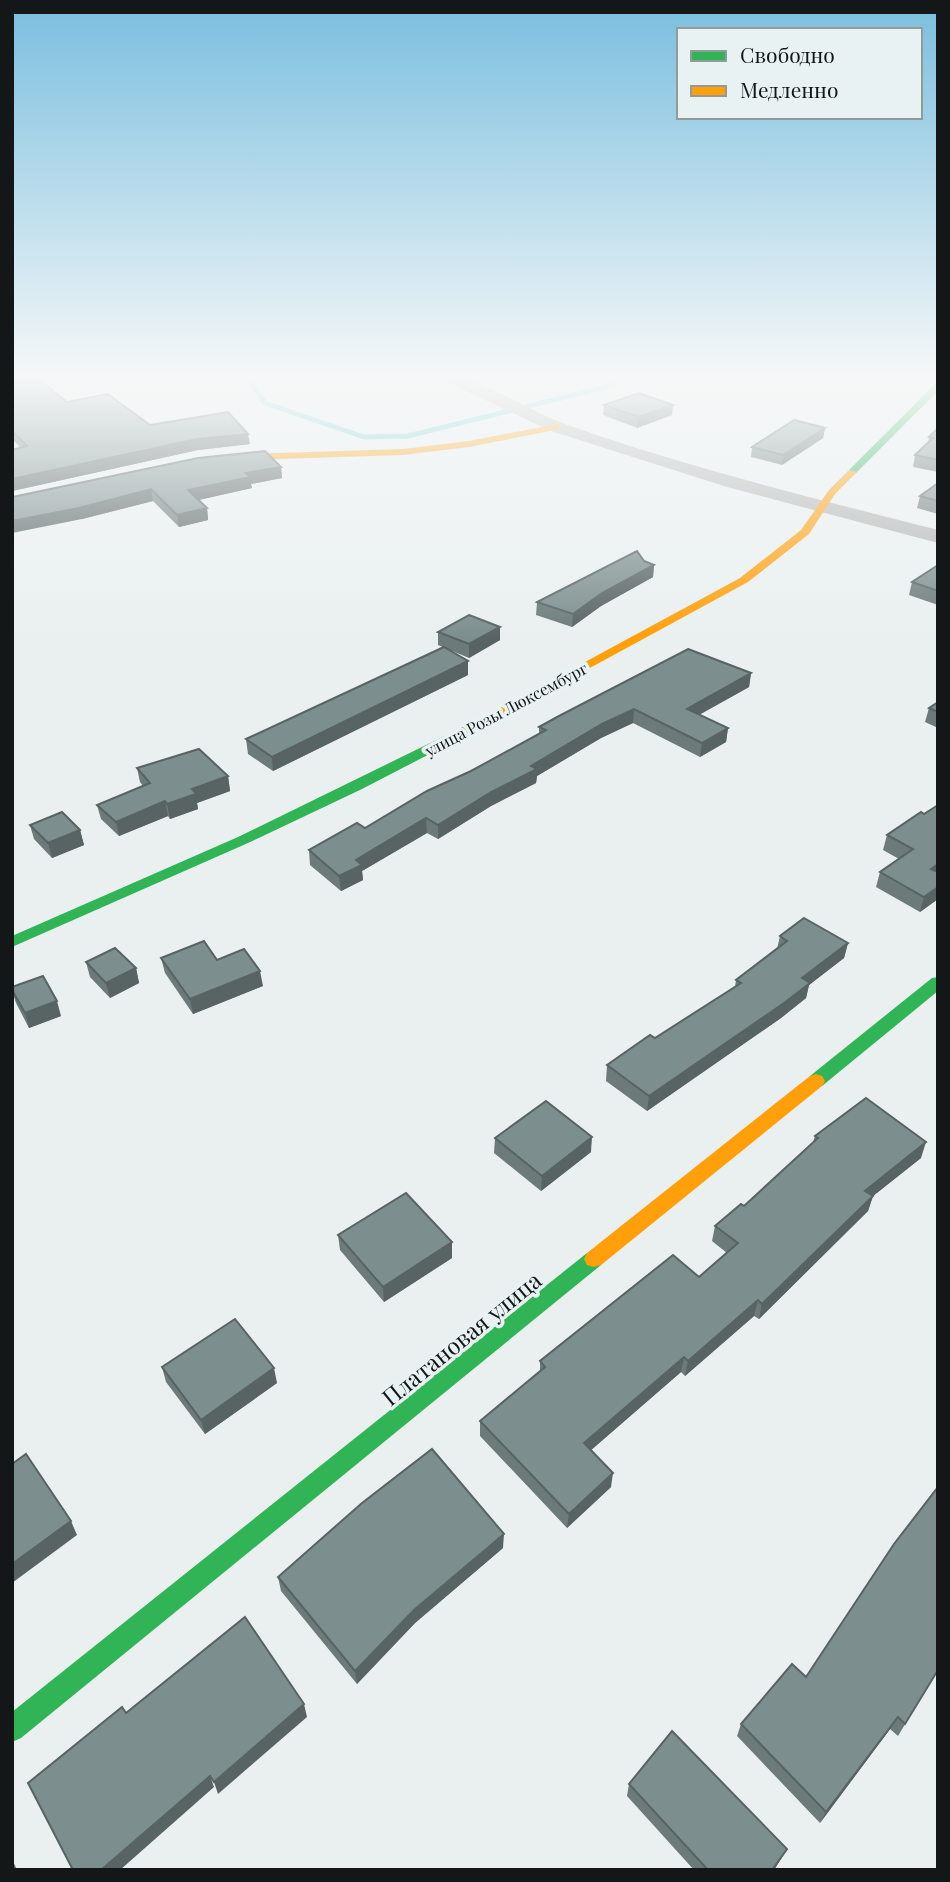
<svg xmlns="http://www.w3.org/2000/svg" width="950" height="1882" font-family="'Playfair Display',serif">
<style>
.lines{fill:none;stroke-linecap:round;stroke-linejoin:round}
.stream{stroke:#73ced0;stroke-width:5}
.street{fill:#b4b6b6;fill-rule:evenodd}
.fast{fill:#30b455;fill-rule:evenodd}
.slow{fill:#ff9f0a;fill-rule:evenodd}
.wall{fill:#6c7a7a}
.shaded-wall{fill:#586363}
.building{fill:#7d8e8e;stroke:#586363;stroke-width:2}
.labels{text-anchor:middle;dominant-baseline:central;stroke-width:7;stroke-linejoin:round;paint-order:stroke}
.far-street-label{font-size:16px;fill:#131717;stroke:#e8f2f2}
.near-street-label{font-size:23px;fill:#131717;stroke:#e8f2f2}
</style>
<rect width="100%" height="100%" fill="#eaf0f0"/>
<g class="lines">
<path class="stream" d="M 241,375 L 250,381 L 265,403 L 364,437 L 408,436 L 602,388 L 632,375"/>
<g class="street">
<path d="M 12,375 L 52,375 L 50,379 L 12,385 Z"/>
<path d="M 432,375 C 472,371 526,410 565,424 C 686,467 813,498 938,530 L 938,543 L 727,487 L 551,431 Z"/>
</g>
<g class="fast">
<path d="M 935,384 L 938,384 L 938,391 L 855,474 L 849,474 L 849,470 Z"/>
<path d="M 469,724 L 474,725 L 474,731 L 362,789 L 248,843 L 12,947 L 12,936 L 238,837 Z"/>
<path d="M 938,977 L 938,991 L 822,1086 L 810,1086 L 807,1081 L 810,1076 L 932,978 Z"/>
<path d="M 594,1251 L 601,1253 L 604,1259 L 601,1265 L 21,1738 L 12,1742 L 12,1712 L 587,1253 Z"/>
</g>
<g class="slow">
<path d="M 557,424 L 560,425 L 560,429 L 469,447 L 403,455 L 215,461 L 210,458 L 215,455 L 403,449 L 469,441 Z"/>
<path d="M 849,470 L 857,472 L 835,494 L 809,534 L 748,582 L 474,731 L 464,731 L 463,728 L 740,578 L 801,530 L 829,490 Z"/>
<path d="M 816,1074 L 822,1076 L 825,1081 L 822,1086 L 601,1265 L 594,1267 L 587,1265 L 584,1259 L 587,1253 L 810,1076 Z"/>
</g>
</g>
<g class="wall">
<path d="M 12,376 L 67,402 L 150,425 L 250,444 L 198,450 L 12,491 L 12,450 L 21,448 L 12,439 Z"/>
<path d="M 604,405 L 672,415 L 637,428 L 603,415 Z"/>
<path d="M 825,428 L 823,438 L 782,465 L 751,457 L 752,447 Z"/>
<path d="M 938,428 L 938,472 L 913,467 L 915,455 L 928,443 L 929,437 Z"/>
<path d="M 281,467 L 282,478 L 251,484 L 252,488 L 198,500 L 207,508 L 208,520 L 179,527 L 153,501 L 82,519 L 12,497 Z"/>
<path d="M 938,483 L 938,514 L 917,508 L 920,496 Z"/>
<path d="M 644,561 L 654,565 L 653,577 L 601,606 L 572,627 L 536,615 L 537,602 Z"/>
<path d="M 938,565 L 938,605 L 909,595 L 912,582 Z"/>
<path d="M 438,632 L 500,640 L 469,658 L 438,645 Z"/>
<path d="M 751,673 L 749,687 L 699,715 L 728,728 L 726,742 L 700,757 L 633,723 L 601,738 L 537,776 L 536,783 L 491,806 L 438,839 L 427,833 L 362,871 L 363,880 L 341,891 L 310,865 L 309,850 L 365,828 L 471,771 L 539,734 L 539,727 Z"/>
<path d="M 468,675 L 273,771 L 248,754 L 246,739 Z"/>
<path d="M 938,702 L 938,728 L 925,722 L 929,708 Z"/>
<path d="M 137,768 L 228,776 L 230,791 L 197,803 L 198,809 L 170,819 L 168,816 L 119,836 L 101,819 L 97,805 L 143,786 L 140,782 Z"/>
<path d="M 921,812 L 938,899 L 920,912 L 876,887 L 880,872 L 899,859 L 883,850 L 887,835 Z"/>
<path d="M 30,825 L 80,830 L 84,845 L 52,858 L 34,839 Z"/>
<path d="M 780,936 L 848,943 L 844,958 L 809,985 L 806,998 L 781,1018 L 647,1111 L 606,1081 L 607,1065 L 655,1038 L 735,987 L 736,980 L 777,949 Z"/>
<path d="M 161,958 L 217,960 L 263,986 L 193,1014 L 165,973 Z"/>
<path d="M 86,962 L 136,968 L 139,983 L 110,998 L 90,977 Z"/>
<path d="M 12,987 L 61,1016 L 29,1028 L 16,1003 L 12,991 Z"/>
<path d="M 815,1136 L 921,1158 L 873,1196 L 868,1211 L 759,1319 L 754,1316 L 685,1376 L 681,1372 L 591,1450 L 611,1487 L 567,1528 L 480,1436 L 480,1421 L 540,1372 L 540,1361 L 699,1277 L 727,1253 L 712,1241 L 715,1226 L 744,1206 L 813,1142 Z"/>
<path d="M 495,1138 L 591,1152 L 541,1191 L 494,1153 Z"/>
<path d="M 338,1235 L 452,1258 L 384,1302 L 340,1250 Z"/>
<path d="M 162,1367 L 277,1383 L 205,1434 L 166,1382 Z"/>
<path d="M 503,1548 L 415,1623 L 357,1684 L 281,1591 L 278,1577 Z"/>
<path d="M 938,1670 L 898,1736 L 890,1729 L 820,1823 L 737,1736 L 741,1724 L 806,1677 Z"/>
<path d="M 629,1784 L 787,1849 L 774,1870 L 694,1870 L 627,1796 Z"/>
</g>
<g class="shaded-wall">
<path d="M 673,405 L 672,415 L 637,428 L 638,417 Z"/>
<path d="M 825,428 L 823,438 L 782,465 L 783,455 Z"/>
<path d="M 248,434 L 250,444 L 198,450 L 12,491 L 12,479 L 197,439 Z"/>
<path d="M 281,467 L 282,478 L 251,484 L 252,488 L 190,502 L 188,490 L 246,473 Z"/>
<path d="M 151,489 L 153,501 L 82,519 L 12,533 L 12,521 Z"/>
<path d="M 207,508 L 208,520 L 179,527 L 177,515 Z"/>
<path d="M 654,565 L 653,577 L 601,606 L 572,627 L 573,614 L 602,593 Z"/>
<path d="M 500,627 L 500,640 L 469,658 L 469,644 Z"/>
<path d="M 468,661 L 468,675 L 273,771 L 272,757 Z"/>
<path d="M 751,673 L 749,687 L 686,722 L 687,709 Z"/>
<path d="M 634,709 L 633,723 L 601,738 L 537,776 L 536,783 L 491,806 L 438,839 L 438,825 L 531,766 L 602,724 Z"/>
<path d="M 728,728 L 726,742 L 700,757 L 702,743 Z"/>
<path d="M 228,776 L 230,791 L 197,803 L 198,809 L 170,819 L 167,804 L 192,789 Z"/>
<path d="M 165,801 L 168,816 L 119,836 L 116,822 Z"/>
<path d="M 426,818 L 427,833 L 362,871 L 363,880 L 341,891 L 339,876 L 356,860 Z"/>
<path d="M 80,830 L 84,845 L 52,858 L 48,843 Z"/>
<path d="M 938,864 L 938,876 L 931,869 Z"/>
<path d="M 938,887 L 938,899 L 920,912 L 924,897 Z"/>
<path d="M 848,943 L 844,958 L 809,985 L 806,998 L 781,1018 L 647,1111 L 649,1096 Z"/>
<path d="M 136,968 L 139,983 L 110,998 L 106,983 Z"/>
<path d="M 260,971 L 263,986 L 193,1014 L 190,999 Z"/>
<path d="M 57,1001 L 61,1016 L 29,1028 L 25,1013 Z"/>
<path d="M 592,1137 L 591,1152 L 541,1191 L 542,1176 Z"/>
<path d="M 926,1142 L 921,1158 L 873,1196 L 868,1211 L 759,1319 L 762,1304 L 865,1191 Z"/>
<path d="M 452,1242 L 452,1258 L 384,1302 L 383,1287 Z"/>
<path d="M 758,1300 L 754,1316 L 685,1376 L 688,1361 Z"/>
<path d="M 684,1357 L 681,1372 L 582,1458 L 584,1443 Z"/>
<path d="M 274,1368 L 277,1383 L 205,1434 L 201,1420 Z"/>
<path d="M 613,1473 L 611,1487 L 567,1528 L 569,1514 Z"/>
<path d="M 71,1521 L 77,1535 L 12,1583 L 12,1564 Z"/>
<path d="M 504,1534 L 503,1548 L 415,1623 L 357,1684 L 355,1671 L 414,1610 Z"/>
<path d="M 304,1704 L 307,1717 L 218,1794 L 214,1782 Z"/>
<path d="M 898,1717 L 890,1729 L 820,1823 L 826,1812 Z"/>
<path d="M 210,1776 L 214,1787 L 120,1870 L 101,1870 Z"/>
<path d="M 787,1849 L 774,1870 L 772,1870 Z"/>
<path d="M 12,1859 L 17,1870 L 14,1870 L 12,1866 Z"/>
</g>
<g class="building">
<path d="M 27,375 L 33,375 L 67,402 L 108,394 L 150,425 L 228,412 L 248,434 L 197,439 L 12,479 L 12,450 L 27,446 L 12,431 L 12,376 Z"/>
<path d="M 639,393 L 673,405 L 638,417 L 604,405 Z"/>
<path d="M 794,420 L 825,428 L 783,455 L 752,447 Z"/>
<path d="M 938,428 L 938,460 L 915,455 L 933,438 L 929,437 Z"/>
<path d="M 265,451 L 281,467 L 246,473 L 251,477 L 188,490 L 207,508 L 177,515 L 151,489 L 79,508 L 12,521 L 12,497 L 198,458 Z"/>
<path d="M 938,483 L 938,501 L 920,496 Z"/>
<path d="M 637,551 L 644,561 L 654,565 L 602,593 L 573,614 L 537,602 Z"/>
<path d="M 938,565 L 938,591 L 912,582 Z"/>
<path d="M 469,615 L 500,627 L 469,644 L 438,632 Z"/>
<path d="M 444,647 L 468,661 L 272,757 L 246,739 Z"/>
<path d="M 688,649 L 751,673 L 687,709 L 728,728 L 702,743 L 634,709 L 602,724 L 531,766 L 537,769 L 491,792 L 438,825 L 426,818 L 356,860 L 362,865 L 339,876 L 309,850 L 357,823 L 365,828 L 427,791 L 471,771 L 546,730 L 539,727 L 559,716 Z"/>
<path d="M 938,702 L 938,712 L 929,708 Z"/>
<path d="M 199,749 L 228,776 L 192,789 L 196,794 L 167,804 L 165,801 L 116,822 L 97,805 L 150,783 L 137,768 Z"/>
<path d="M 938,805 L 938,864 L 931,869 L 938,872 L 938,887 L 924,897 L 880,872 L 913,849 L 887,835 L 921,812 L 924,814 Z"/>
<path d="M 62,812 L 80,830 L 48,843 L 30,825 Z"/>
<path d="M 804,918 L 848,943 L 802,978 L 810,983 L 784,1003 L 649,1096 L 607,1065 L 650,1035 L 655,1038 L 741,983 L 736,980 L 787,941 L 780,936 Z"/>
<path d="M 204,941 L 217,960 L 244,949 L 260,971 L 190,999 L 161,958 Z"/>
<path d="M 115,948 L 136,968 L 106,983 L 86,962 Z"/>
<path d="M 43,976 L 57,1001 L 25,1013 L 12,990 L 12,987 Z"/>
<path d="M 866,1098 L 926,1142 L 865,1191 L 873,1196 L 762,1304 L 758,1300 L 688,1361 L 684,1357 L 584,1443 L 613,1473 L 569,1514 L 480,1421 L 545,1367 L 540,1361 L 673,1255 L 699,1277 L 738,1243 L 715,1226 L 741,1204 L 744,1206 L 818,1138 L 815,1136 Z"/>
<path d="M 546,1101 L 592,1137 L 542,1176 L 495,1138 Z"/>
<path d="M 406,1193 L 452,1242 L 383,1287 L 338,1235 Z"/>
<path d="M 235,1319 L 274,1368 L 201,1420 L 162,1367 Z"/>
<path d="M 432,1449 L 504,1534 L 414,1610 L 355,1671 L 278,1577 L 362,1503 Z"/>
<path d="M 26,1454 L 71,1521 L 12,1564 L 12,1464 Z"/>
<path d="M 938,1487 L 938,1670 L 905,1724 L 898,1717 L 826,1812 L 741,1724 L 792,1664 L 806,1677 L 894,1544 Z"/>
<path d="M 245,1617 L 304,1704 L 214,1782 L 210,1776 L 101,1870 L 73,1870 L 28,1783 L 122,1707 L 126,1713 Z"/>
<path d="M 672,1731 L 787,1849 L 772,1870 L 708,1870 L 629,1784 Z"/>
</g>
<linearGradient id="sky" x2="0" y2="1"><stop stop-color="#79bede"/><stop offset="0.59" stop-color="#f6f8f8"/><stop offset="1" stop-color="#f6f8f8" stop-opacity="0"/></linearGradient>
<rect width="950" height="638" fill="url(#sky)"/>
<g class="labels">
<g class="far-street-label">
<text transform="translate(506 709) rotate(-28)">улица Розы Люксембург</text>
</g>
<g class="near-street-label">
<text transform="translate(461 1338) rotate(-39)">Платановая улица</text>
</g>
</g>
<rect width="950" height="1882" fill="none" stroke="#131717" stroke-width="28"/>
<rect x="677" y="28" width="245" height="91" fill="#e8f2f2" stroke="#939a9a" stroke-width="2"/>
<rect x="691" y="51" width="35" height="10" fill="#30b455" stroke="#939a9a" stroke-width="2"/>
<text x="740" y="63" font-size="21" fill="#131717">Свободно</text>
<rect x="691" y="86" width="35" height="10" fill="#ff9f0a" stroke="#939a9a" stroke-width="2"/>
<text x="740" y="98" font-size="21" fill="#131717">Медленно</text>
</svg>
